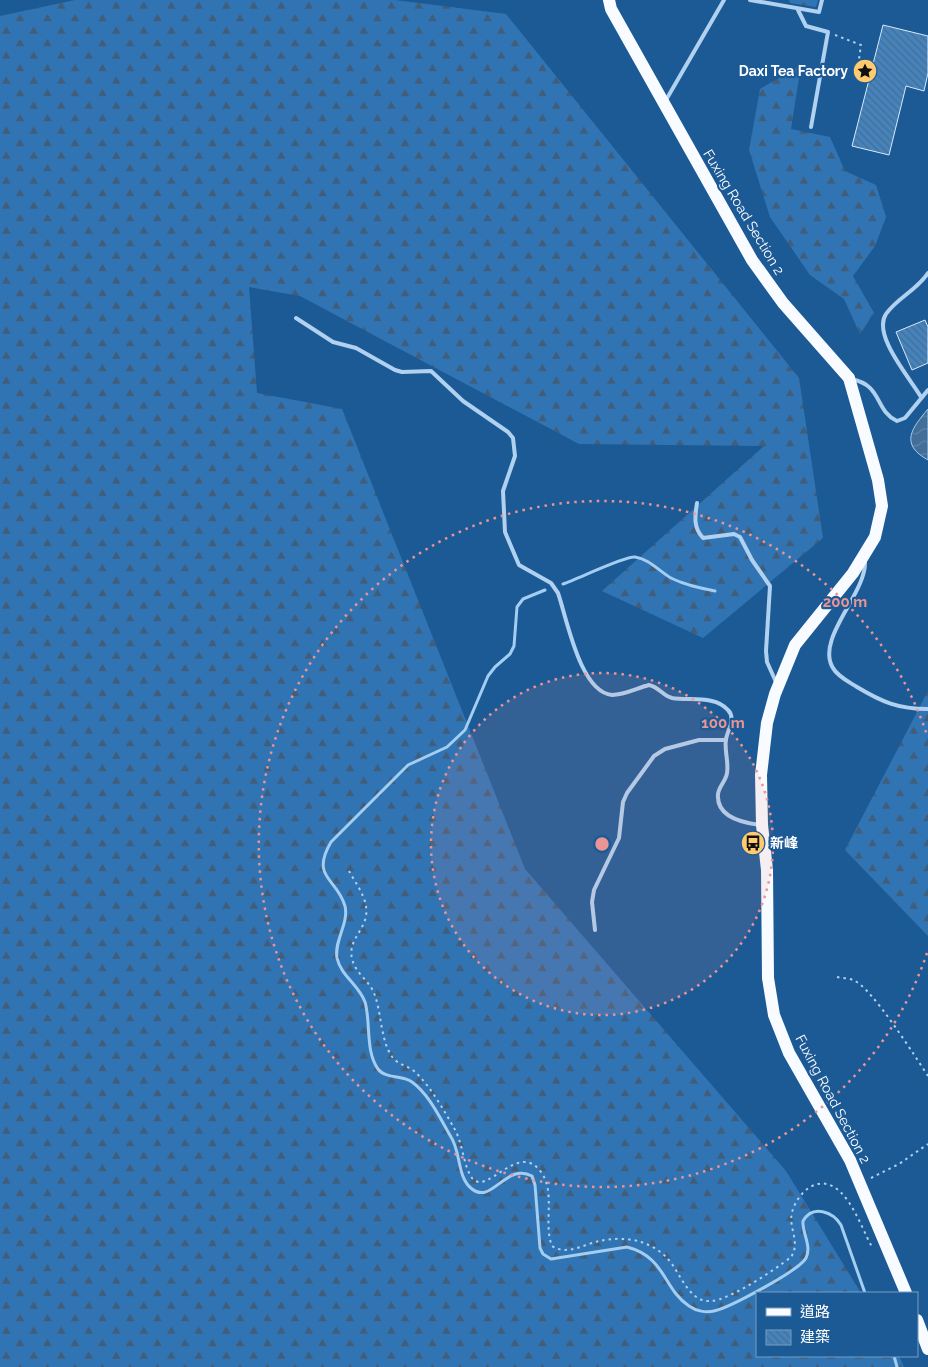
<svg xmlns="http://www.w3.org/2000/svg" width="928" height="1367" font-family="Raleway,'Noto Sans TC',sans-serif">
<style>
.forest{fill:url(#forest-firs)}
.water{fill:url(#water-waves);stroke:#a3cdf1}
.lines{fill:none;stroke-linecap:round;stroke-linejoin:round}
.stream{stroke:#a3cdf1;stroke-width:3}
.building{fill:url(#building-back-hatch);stroke:#d7e9fb}
.path{stroke:#b0d1ef;stroke-width:2;stroke-dasharray:2.5 4;stroke-linecap:butt}
.service{stroke:#b0d1ef;stroke-width:4}
.primary{stroke:#f8fbff;stroke-width:12}
.ring{fill:none;stroke:#ea9494;stroke-width:2.5;stroke-dasharray:2.5 5}
.labels{text-anchor:middle;dominant-baseline:central;stroke-width:4.5;stroke-linejoin:round;paint-order:stroke}
.poi-label{font-size:14px;font-weight:bold;fill:#fff;stroke:#1c5a96;text-anchor:end}
.street-label{font-size:14px;fill:#fff;stroke:#1c5a96}
.centre{fill:#ea9494;stroke:#1c5a96;stroke-width:2.5}
.ring-label{font-size:15px;text-anchor:middle;font-weight:bold;fill:#ea9494;stroke:#1c5a96;stroke-width:4.5;stroke-linejoin:round;paint-order:stroke}
</style>
<defs>
<pattern id="forest-firs" width="22" height="20" patternUnits="userSpaceOnUse" patternTransform="scale(1.25)"><rect width="22" height="20" fill="#3174b4"/><path d="M5 1l3.5 6h-7zM16 11l3.5 6h-7z" fill="#405e7b"/></pattern>
<pattern id="water-waves" width="16" height="10" patternUnits="userSpaceOnUse" patternTransform="scale(1.25)"><rect width="16" height="10" fill="#426e98"/><path d="M0 5q4-4 8 0t8 0" fill="none" stroke="#5e84a7"/></pattern>
<pattern id="building-back-hatch" width="6" height="6" patternUnits="userSpaceOnUse" patternTransform="scale(1.25)"><rect width="6" height="6" fill="#4583bd"/><path d="M-1 5l2 2M0 0l6 6M5-1l2 2" fill="none" stroke="#486d90"/></pattern>
</defs>
<rect width="100%" height="100%" fill="#1c5a96"/>
<g class="forest">
<path d="M 75,0 L 395,0 L 506,14 L 799,378 L 823,538 L 703,638 L 602,591 L 764,446 L 579,444 L 300,296 L 249,287 L 257,393 L 342,409 L 525,869 L 786,1171 L 861,1293 L 757,1293 L 757,1356 L 899,1356 L 904,1367 L 0,1367 L 0,16 Z"/>
<path d="M 789,0 L 818,0 L 816,7 L 790,3 Z"/>
<path d="M 801,65 L 791,129 L 830,137 L 845,171 L 876,185 L 886,217 L 875,246 L 853,276 L 874,313 L 860,334 L 844,299 L 810,275 L 770,217 L 749,150 L 760,89 Z"/>
<path d="M 928,691 L 928,936 L 845,850 Z"/>
</g>
<path class="water" d="M 928,409 L 928,460 C 899,444 912,428 928,409 Z"/>
<g class="lines">
<g class="stream">
<path d="M 563,584 C 578,579 624,556 635,557 C 649,559 659,571 671,578 C 685,585 700,588 715,591"/>
<path d="M 545,590 L 523,599 L 517,607 L 514,646 L 510,654 L 495,667 L 488,676 L 465,730 L 447,747 L 408,765 L 331,842 C 310,878 337,878 345,906 C 349,924 334,940 337,958 C 341,976 359,985 365,1002 C 371,1022 365,1051 378,1069 C 385,1079 403,1075 412,1082 C 429,1094 441,1120 451,1137 C 461,1152 457,1178 472,1189 C 492,1205 506,1162 532,1176 L 535,1185 L 540,1248 L 543,1254 L 551,1259 L 627,1247 C 666,1257 663,1289 689,1306 C 696,1311 706,1313 714,1311 C 729,1308 800,1270 806,1258 C 812,1246 802,1233 803,1221 C 813,1204 833,1212 841,1225 L 865,1293"/>
<path d="M 894,1356 L 897,1367"/>
</g>
</g>
<g class="building">
<path d="M 883,25 L 928,36 L 928,73 L 924,91 L 906,86 L 889,155 L 852,146 Z"/>
<path d="M 925,320 L 928,327 L 928,363 L 912,370 L 896,332 Z"/>
</g>
<g class="lines">
<g class="path">
<path d="M 835,35 L 861,45 L 857,73 L 870,76"/>
<path d="M 349,871 C 356,884 369,900 366,916 C 363,933 346,942 353,962 C 357,974 369,981 374,993 C 382,1013 380,1041 393,1058 C 399,1065 409,1066 415,1072 C 429,1084 445,1112 454,1128 C 463,1143 463,1165 472,1178 C 487,1197 518,1140 541,1172 C 556,1192 543,1224 552,1246 C 567,1256 584,1244 600,1241 C 612,1238 629,1238 641,1242 C 650,1245 661,1251 667,1258 C 680,1271 688,1303 711,1301 C 730,1300 776,1269 791,1257 C 801,1242 788,1228 792,1212 C 795,1202 801,1193 810,1187 C 843,1169 860,1226 872,1247"/>
<path d="M 837,977 C 842,978 848,978 853,980 C 871,986 916,1058 928,1076"/>
<path d="M 871,1178 L 899,1164 L 928,1144"/>
</g>
<g class="service">
<path d="M 750,0 L 819,12 L 822,0"/>
<path d="M 798,10 L 806,26 L 828,32 L 811,127"/>
<path d="M 666,100 L 724,0"/>
<path d="M 296,318 L 333,342 L 356,348 L 395,370 L 402,372 L 431,371 L 463,401 L 508,432 L 513,438 L 515,456 L 503,491 L 505,532 L 519,565 L 551,583 L 558,593 C 567,619 580,692 612,695 C 625,695 637,688 649,685 C 659,687 663,696 672,698 C 690,701 715,695 728,710 C 736,718 728,729 726,739 C 724,750 729,762 727,773 C 726,781 719,786 718,794 C 716,817 743,823 760,825"/>
<path d="M 851,379 C 883,385 874,410 897,421 L 905,418 L 928,390"/>
<path d="M 921,397 C 910,378 872,335 886,314 C 897,298 917,290 928,273"/>
<path d="M 697,503 C 695,516 693,527 703,538 L 734,534 L 740,537 L 752,560 L 770,586 L 766,651 L 767,662 L 776,682"/>
<path d="M 865,562 C 866,594 815,639 833,668 C 837,676 849,682 857,687 C 882,702 898,709 928,709"/>
<path d="M 595,930 L 592,902 L 594,890 L 619,838 L 623,802 L 627,793 L 654,756 L 665,749 L 699,740 L 726,740"/>
</g>
<g class="primary">
<path d="M 609,0 L 611,9 L 752,260 L 783,303 L 849,378 L 878,480 L 882,506 L 875,537 L 853,573 L 795,645 L 775,694 L 767,723 L 761,775 L 762,825 L 767,870 L 768,978 L 774,1015 L 789,1053 L 850,1160 L 906,1293"/>
<path d="M 917,1320 L 928,1349"/>
</g>
</g>
<circle cx="602" cy="844" r="171" fill="#ea9494" fill-opacity=".12"/>
<g class="ring">
<circle cx="602" cy="844" r="171"/>
<path d="M927 953A343 343 0 1 1 927 735"/>
</g>
<defs>
<g id="sight-disc" transform="scale(1.25)"><circle r="9.5" fill="#ffcb6e" stroke="#1c5a96"/><path d="M0-6L1.8-2.2L6-1.7L2.9 1.2L3.7 5.4L0 3.3L-3.7 5.4L-2.9 1.2L-6-1.7L-1.8-2.2Z" fill="#111"/></g>
<g id="bus-disc" transform="scale(1.25)"><circle r="9.5" fill="#ffcb6e" stroke="#1c5a96"/><path d="M-5-6H5V4H4V6H2V4H-2V6H-4V4H-5ZM-3.5-4V0h7V-4ZM-3.5 1.2v1.5H-2V1.2ZM2 1.2v1.5H3.5V1.2Z" fill="#111"/></g>
</defs>
<g fill-rule="evenodd">
<use href="#sight-disc" x="865" y="71"/>
<use href="#bus-disc" x="753" y="843"/>
</g>
<g class="labels">
<g class="poi-label">
<text x="848" y="71">Daxi Tea Factory</text>
<text x="770" y="843" text-anchor="start">新峰</text>
</g>
<g class="street-label">
<text transform="translate(744 212) rotate(59)">Fuxing Road Section 2</text>
<text transform="translate(833 1099) rotate(62)">Fuxing Road Section 2</text>
</g>
</g>
<circle cx="602" cy="844" r="8" class="centre"/>
<g class="ring-label">
<text x="845" y="607">200 m</text>
<text x="723" y="728">100 m</text>
</g>
<rect x="756" y="1292" width="162" height="65" fill="#1c5a96" stroke="#779cc0"/>
<rect x="766" y="1308" width="25" height="8" fill="#f8fbff" stroke="#779cc0"/>
<text x="800" y="1317" font-size="15" fill="#ffffff">道路</text>
<rect x="766" y="1330" width="25" height="15" fill="url(#building-back-hatch)" stroke="#779cc0"/>
<text x="800" y="1342" font-size="15" fill="#ffffff">建築</text>
</svg>
